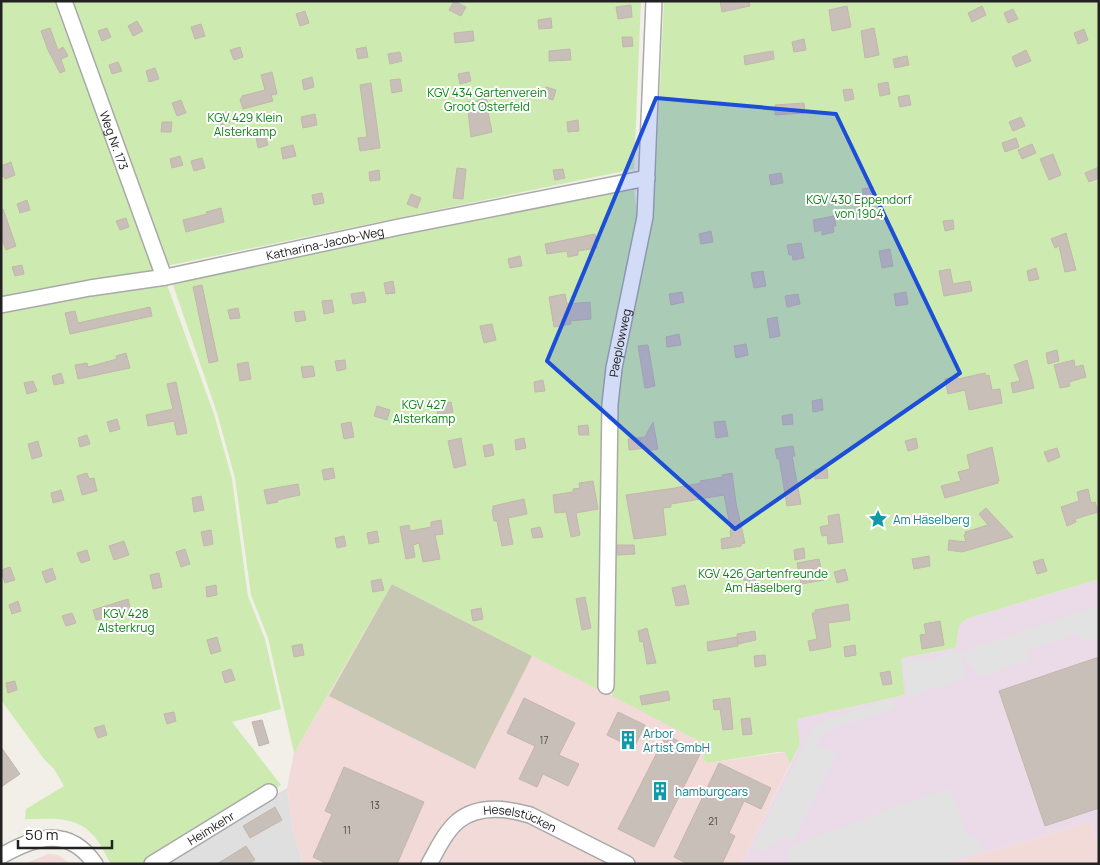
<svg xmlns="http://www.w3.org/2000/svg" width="1100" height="865" font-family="Manrope,sans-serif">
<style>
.residential{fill:#e0dfdf}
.commercial{fill:#f2dad9}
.industrial{fill:#ebdbe8}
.construction{fill:#c7c7b4}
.grass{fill:#cdebb0}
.parking{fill:#e2e2e2}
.building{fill:#c7bfb8;stroke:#c4b6ab}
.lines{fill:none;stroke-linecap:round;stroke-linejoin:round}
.minor-casing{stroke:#a9a9a9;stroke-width:18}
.minor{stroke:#fff;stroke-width:15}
.marked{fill:#1d4ed8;fill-opacity:0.2;stroke:#1d4ed8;stroke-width:4;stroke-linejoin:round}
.labels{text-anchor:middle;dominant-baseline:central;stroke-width:4;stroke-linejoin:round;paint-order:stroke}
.number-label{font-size:10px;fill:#4b4948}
.park-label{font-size:12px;fill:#0c8416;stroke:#fff}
.street-label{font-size:12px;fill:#222;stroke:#fff}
.culture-label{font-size:12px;fill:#0d838f;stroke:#fff;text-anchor:start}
</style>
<rect width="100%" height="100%" fill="#f2efe9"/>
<path class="residential" d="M 287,788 L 293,833 L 300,853 L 302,864 L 161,864 Z"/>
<g class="commercial">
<path d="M 392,584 L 669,724 L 699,741 L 704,760 L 707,763 L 785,752 L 790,764 L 741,864 L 302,864 L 300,853 L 293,833 L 287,788 L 294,753 Z"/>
<path d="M 1090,822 L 1099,846 L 1099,864 L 948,864 Z"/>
<path d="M 48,854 L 58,855 L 71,864 L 24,864 Z"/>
</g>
<path class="industrial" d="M 1099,579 L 1099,846 L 1090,822 L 948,864 L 741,864 L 800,745 L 796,719 L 905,695 L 900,658 L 956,648 L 959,626 L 966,619 Z"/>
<path class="construction" d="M 392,584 L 532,656 L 475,769 L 329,696 Z"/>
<g class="grass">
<path d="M 1,1 L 64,1 L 214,414 L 232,479 L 248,596 L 265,639 L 281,709 L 232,722 L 281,785 L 152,864 L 111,864 C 105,854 100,842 92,834 C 75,815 47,819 25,819 L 26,809 L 64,786 L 54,769 L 44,759 L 1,700 Z"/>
<path d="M 70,1 L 641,1 L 634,169 L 166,266 Z"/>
<path d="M 664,1 L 1097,1 L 1099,7 L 1099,579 L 966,619 L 959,626 L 956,648 L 901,658 L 905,695 L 797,719 L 800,745 L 790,764 L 785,752 L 779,752 L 707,763 L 704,760 L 699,741 L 612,696 L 615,584 L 615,408 L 619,368 L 652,218 L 656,171 Z"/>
<path d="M 634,188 L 637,216 L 608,368 L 604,404 L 599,690 L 392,584 L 294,753 L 268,638 L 251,595 L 235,478 L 217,413 L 172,282 Z"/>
</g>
<g class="parking">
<path d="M 1099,606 L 1099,637 L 1082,642 L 1079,633 L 1026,651 L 1029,660 L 979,677 L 966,661 L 963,652 Z"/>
<path d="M 961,651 L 965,678 L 955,680 L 946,686 L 928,689 L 918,695 L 908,698 L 903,660 L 922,657 L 923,661 L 941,658 L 941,654 Z"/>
<path d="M 893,699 L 895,708 L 830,729 L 819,738 L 816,744 L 837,753 L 792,842 L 783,837 L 762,852 L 753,848 L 809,736 L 817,726 L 823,722 L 852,711 Z"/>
<path d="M 951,788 L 966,833 L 982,843 L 984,851 L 940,864 L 791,864 L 787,848 L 890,809 Z"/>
</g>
<g class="building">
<path d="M 454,1 L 466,7 L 461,16 L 449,10 Z"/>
<path d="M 720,1 L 749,1 L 750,6 L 722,12 Z"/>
<path d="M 631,5 L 632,17 L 618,19 L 616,7 Z"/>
<path d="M 847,6 L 851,27 L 832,31 L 829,10 Z"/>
<path d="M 982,6 L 986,15 L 972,22 L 968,13 Z"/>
<path d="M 1013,9 L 1018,19 L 1008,23 L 1004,13 Z"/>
<path d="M 305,11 L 309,23 L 300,26 L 296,14 Z"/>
<path d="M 551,18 L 552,28 L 539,29 L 538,20 Z"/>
<path d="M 137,21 L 143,31 L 133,36 L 128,26 Z"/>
<path d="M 201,24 L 205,36 L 195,39 L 191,27 Z"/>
<path d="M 50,28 L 58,50 L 63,47 L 68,56 L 61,59 L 65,71 L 60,73 L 48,50 L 41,31 Z"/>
<path d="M 107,28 L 111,37 L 102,41 L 98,31 Z"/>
<path d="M 874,28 L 879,55 L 865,58 L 861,31 Z"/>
<path d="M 1084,29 L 1088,40 L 1078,44 L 1074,33 Z"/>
<path d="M 473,31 L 474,41 L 455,43 L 454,33 Z"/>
<path d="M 622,37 L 632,37 L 633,46 L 623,47 Z"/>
<path d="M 804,39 L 806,50 L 794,52 L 792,42 Z"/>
<path d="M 240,47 L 243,57 L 234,60 L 230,50 Z"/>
<path d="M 366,47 L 368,57 L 358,59 L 356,49 Z"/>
<path d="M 570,49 L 571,60 L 549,61 L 549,51 Z"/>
<path d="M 1026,50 L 1031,61 L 1016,67 L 1012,57 Z"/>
<path d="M 773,51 L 774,59 L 745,65 L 744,56 Z"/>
<path d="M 400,52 L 402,61 L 390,64 L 388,54 Z"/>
<path d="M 907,56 L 909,65 L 895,68 L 893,59 Z"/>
<path d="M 118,62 L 122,71 L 112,74 L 109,65 Z"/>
<path d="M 155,68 L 159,79 L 149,82 L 146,71 Z"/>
<path d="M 272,72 L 277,94 L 271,95 L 273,101 L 243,109 L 240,99 L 242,98 L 242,96 L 265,90 L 261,75 Z"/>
<path d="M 469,72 L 471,81 L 460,84 L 458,74 Z"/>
<path d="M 312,77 L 314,87 L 304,90 L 302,80 Z"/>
<path d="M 400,79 L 402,91 L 392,93 L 390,80 Z"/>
<path d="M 888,82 L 890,94 L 880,96 L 878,84 Z"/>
<path d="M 371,83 L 380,148 L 360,151 L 358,138 L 367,137 L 360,85 Z"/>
<path d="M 546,87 L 556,90 L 553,100 L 543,97 Z"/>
<path d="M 852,89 L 854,99 L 845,101 L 843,90 Z"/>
<path d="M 909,95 L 911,105 L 900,107 L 898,97 Z"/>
<path d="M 485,97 L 492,110 L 488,112 L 492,132 L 471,137 L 467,102 L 477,101 Z"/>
<path d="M 181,100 L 186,113 L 177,116 L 172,103 Z"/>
<path d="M 804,103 L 805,113 L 775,115 L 775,105 Z"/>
<path d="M 227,112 L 230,122 L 221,125 L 218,115 Z"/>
<path d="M 315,114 L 317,125 L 303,128 L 301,117 Z"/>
<path d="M 1021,117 L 1025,126 L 1013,131 L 1009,122 Z"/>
<path d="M 578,120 L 579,131 L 568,132 L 567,122 Z"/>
<path d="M 162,122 L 172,122 L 171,132 L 161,132 Z"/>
<path d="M 265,135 L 268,145 L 258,148 L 256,137 Z"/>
<path d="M 1016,138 L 1019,147 L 1005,152 L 1002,143 Z"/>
<path d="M 1032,144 L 1036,153 L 1022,159 L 1018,150 Z"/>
<path d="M 293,145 L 296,156 L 283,159 L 281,148 Z"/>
<path d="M 1053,154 L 1061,175 L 1049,180 L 1040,159 Z"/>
<path d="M 180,156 L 183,165 L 172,168 L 170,159 Z"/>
<path d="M 202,158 L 205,168 L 194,171 L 191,161 Z"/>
<path d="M 11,162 L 15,175 L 5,179 L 4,176 L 1,177 L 1,166 Z"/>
<path d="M 1099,167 L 1099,178 L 1089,182 L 1085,173 Z"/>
<path d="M 457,168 L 466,169 L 463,199 L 453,198 Z"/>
<path d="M 563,169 L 565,178 L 555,180 L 553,170 Z"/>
<path d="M 379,170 L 380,180 L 370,181 L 369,172 Z"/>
<path d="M 781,173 L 783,183 L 771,185 L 769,175 Z"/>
<path d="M 873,187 L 875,202 L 865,204 L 862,189 Z"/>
<path d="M 322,193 L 324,203 L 314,205 L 312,195 Z"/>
<path d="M 411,194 L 421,198 L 417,208 L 407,204 Z"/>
<path d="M 27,200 L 30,210 L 20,213 L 17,204 Z"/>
<path d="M 221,208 L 224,222 L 186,232 L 183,220 L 207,214 L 206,212 Z"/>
<path d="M 3,209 L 16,246 L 6,250 L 1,237 L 1,210 Z"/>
<path d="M 834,216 L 836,226 L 833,226 L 834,232 L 822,235 L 822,230 L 815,232 L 813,220 Z"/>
<path d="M 126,218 L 129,227 L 120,230 L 116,221 Z"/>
<path d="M 953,220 L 954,229 L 945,231 L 943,221 Z"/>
<path d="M 711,231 L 713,242 L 701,244 L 699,234 Z"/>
<path d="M 1066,233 L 1076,270 L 1065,272 L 1059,246 L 1055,248 L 1051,239 Z"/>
<path d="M 595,234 L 597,248 L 578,251 L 578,255 L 568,257 L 567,251 L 547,254 L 545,244 Z"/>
<path d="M 801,243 L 804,258 L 793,260 L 792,255 L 789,255 L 787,245 Z"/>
<path d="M 890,249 L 893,266 L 882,268 L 879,251 Z"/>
<path d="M 520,256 L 522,266 L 510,268 L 508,259 Z"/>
<path d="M 22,265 L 24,274 L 15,276 L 12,267 Z"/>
<path d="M 1036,268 L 1039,279 L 1029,281 L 1027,271 Z"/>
<path d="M 950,269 L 953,284 L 970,281 L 972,291 L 944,296 L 939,271 Z"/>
<path d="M 763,271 L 766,286 L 754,288 L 751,273 Z"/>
<path d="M 393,281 L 395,293 L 386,294 L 384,283 Z"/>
<path d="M 202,285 L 218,361 L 209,363 L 193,287 Z"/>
<path d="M 364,292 L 366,302 L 353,304 L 351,294 Z"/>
<path d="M 682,292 L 684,302 L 671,305 L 669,294 Z"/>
<path d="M 906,292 L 908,304 L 896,306 L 894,294 Z"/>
<path d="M 565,294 L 567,304 L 590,302 L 591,319 L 570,321 L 571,324 L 554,327 L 549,297 Z"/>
<path d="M 798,294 L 800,304 L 787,307 L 785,296 Z"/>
<path d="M 332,300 L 334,312 L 324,314 L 322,301 Z"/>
<path d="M 150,307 L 152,316 L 70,334 L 65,313 L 75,311 L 78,323 Z"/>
<path d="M 238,308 L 240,318 L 230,319 L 228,310 Z"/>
<path d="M 304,311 L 306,320 L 296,322 L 294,312 Z"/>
<path d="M 777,317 L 780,336 L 770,338 L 767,319 Z"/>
<path d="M 492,324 L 496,340 L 484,343 L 480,326 Z"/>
<path d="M 679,334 L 681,345 L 667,347 L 666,337 Z"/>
<path d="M 746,344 L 748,355 L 736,358 L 734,346 Z"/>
<path d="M 648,345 L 655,386 L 645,388 L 638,346 Z"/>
<path d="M 1057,350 L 1059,361 L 1048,364 L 1046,353 Z"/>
<path d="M 126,353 L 130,368 L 78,379 L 75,365 L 87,363 L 88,367 L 117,359 L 116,356 Z"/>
<path d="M 345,360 L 346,369 L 337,371 L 335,361 Z"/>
<path d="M 1027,360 L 1034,388 L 1013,393 L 1011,383 L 1020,381 L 1014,365 Z"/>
<path d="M 1074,360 L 1075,367 L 1083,365 L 1086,377 L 1069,382 L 1070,386 L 1060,388 L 1054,365 Z"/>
<path d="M 248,362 L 251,379 L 240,381 L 237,364 Z"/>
<path d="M 313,366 L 315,376 L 303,378 L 301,367 Z"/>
<path d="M 61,373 L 64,383 L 54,385 L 52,376 Z"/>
<path d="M 985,373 L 986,376 L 989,375 L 992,390 L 1000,389 L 1002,403 L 969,410 L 965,390 L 948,394 L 945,379 L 957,376 L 958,379 Z"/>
<path d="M 543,380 L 545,391 L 535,392 L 534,382 Z"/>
<path d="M 33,381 L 37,391 L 27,394 L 24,383 Z"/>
<path d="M 176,382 L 187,433 L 177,435 L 174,421 L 148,426 L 146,415 L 173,409 L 167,384 Z"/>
<path d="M 822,399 L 823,410 L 813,412 L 812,401 Z"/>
<path d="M 451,402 L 453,412 L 438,415 L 436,405 Z"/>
<path d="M 377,406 L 390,410 L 387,420 L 374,416 Z"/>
<path d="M 792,414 L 793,424 L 783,425 L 782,416 Z"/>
<path d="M 117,419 L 120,429 L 110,432 L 107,422 Z"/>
<path d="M 725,421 L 728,436 L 716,438 L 714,422 Z"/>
<path d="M 351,422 L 354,437 L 344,439 L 341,424 Z"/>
<path d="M 653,422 L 658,449 L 647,451 L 647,448 L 629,450 L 628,439 L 645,437 Z"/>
<path d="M 588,425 L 589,435 L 579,435 L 578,426 Z"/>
<path d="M 87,435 L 90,444 L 80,447 L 78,438 Z"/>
<path d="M 461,438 L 466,465 L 454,468 L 448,441 Z"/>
<path d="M 524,438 L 526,448 L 516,450 L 515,440 Z"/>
<path d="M 916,438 L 918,448 L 908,451 L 905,441 Z"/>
<path d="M 38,441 L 42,456 L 32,459 L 28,444 Z"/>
<path d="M 492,444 L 494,455 L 485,457 L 483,446 Z"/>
<path d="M 793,446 L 795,456 L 792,456 L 801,504 L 787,506 L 779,458 L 777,459 L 775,449 Z"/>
<path d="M 992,447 L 999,481 L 997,481 L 998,483 L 945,498 L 941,486 L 961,481 L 958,472 L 970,469 L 967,455 Z"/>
<path d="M 1057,448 L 1060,457 L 1048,462 L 1044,452 Z"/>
<path d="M 333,468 L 335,478 L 324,480 L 322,470 Z"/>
<path d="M 827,468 L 828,478 L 815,479 L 814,470 Z"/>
<path d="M 87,473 L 89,479 L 94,478 L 97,491 L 82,495 L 77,476 Z"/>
<path d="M 732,473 L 736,503 L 745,543 L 741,544 L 741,546 L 722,549 L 721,539 L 731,537 L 730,531 L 731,531 L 724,495 L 671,504 L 671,507 L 663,508 L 666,535 L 634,539 L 626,495 L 675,488 L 701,483 L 700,481 L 723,477 L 722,475 Z"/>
<path d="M 593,481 L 598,509 L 576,513 L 580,535 L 571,537 L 566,512 L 555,513 L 553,495 L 573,492 L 573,489 L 580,488 L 579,483 Z"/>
<path d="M 298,484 L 300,495 L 277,500 L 278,502 L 267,504 L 264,490 Z"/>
<path d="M 1088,489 L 1091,503 L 1095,502 L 1098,512 L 1075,519 L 1076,522 L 1067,526 L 1061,507 L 1079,501 L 1077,492 Z"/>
<path d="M 61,490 L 64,500 L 53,503 L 51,493 Z"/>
<path d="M 201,496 L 204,510 L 194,512 L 192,498 Z"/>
<path d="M 524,499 L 527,514 L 508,518 L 513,544 L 502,546 L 497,521 L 494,521 L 492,510 L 493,509 L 493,506 Z"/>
<path d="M 986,508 L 1013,537 L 962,552 L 948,550 L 949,540 L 966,542 L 964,535 L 966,534 L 965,532 L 988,525 L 979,514 Z"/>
<path d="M 839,514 L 843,542 L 828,544 L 827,535 L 822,536 L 820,527 L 829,525 L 828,516 Z"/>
<path d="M 441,520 L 443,534 L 435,535 L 440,559 L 423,562 L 419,543 L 413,545 L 415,557 L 406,559 L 400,527 L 409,525 L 410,531 L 431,527 L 431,522 Z"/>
<path d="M 540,527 L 543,537 L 533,538 L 531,529 Z"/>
<path d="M 211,530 L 213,544 L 204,546 L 201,532 Z"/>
<path d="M 377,531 L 379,542 L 369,544 L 367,533 Z"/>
<path d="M 344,536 L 346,546 L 337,548 L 335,538 Z"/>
<path d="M 124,541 L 129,555 L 114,560 L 109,546 Z"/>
<path d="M 617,545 L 634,545 L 635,554 L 617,555 Z"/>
<path d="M 804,548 L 805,558 L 795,560 L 794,550 Z"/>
<path d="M 185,549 L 190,564 L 181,567 L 176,552 Z"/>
<path d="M 87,550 L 90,560 L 81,563 L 77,553 Z"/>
<path d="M 929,556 L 930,566 L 914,569 L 912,559 Z"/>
<path d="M 819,559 L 824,580 L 801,584 L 797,563 Z"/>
<path d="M 1043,559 L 1047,571 L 1037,574 L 1033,562 Z"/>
<path d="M 10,567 L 15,580 L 5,583 L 1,570 Z"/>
<path d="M 52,568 L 56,579 L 46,583 L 42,572 Z"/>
<path d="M 845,569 L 848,580 L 837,583 L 834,572 Z"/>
<path d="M 159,573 L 162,587 L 153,589 L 150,575 Z"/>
<path d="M 754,573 L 756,583 L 745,585 L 743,575 Z"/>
<path d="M 381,579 L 384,590 L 373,592 L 371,581 Z"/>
<path d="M 216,585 L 217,595 L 207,597 L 206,587 Z"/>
<path d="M 685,585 L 689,604 L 676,606 L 672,588 Z"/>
<path d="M 585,597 L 591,628 L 582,630 L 576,599 Z"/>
<path d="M 128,599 L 131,611 L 96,620 L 93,610 Z"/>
<path d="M 18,601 L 21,611 L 12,614 L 9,605 Z"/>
<path d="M 848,604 L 850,620 L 828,623 L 831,647 L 810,651 L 808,641 L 817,639 L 812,613 L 815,613 L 815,610 Z"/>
<path d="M 481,608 L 483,619 L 473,621 L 471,610 Z"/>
<path d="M 72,613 L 76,623 L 66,626 L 62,616 Z"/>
<path d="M 940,621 L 944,645 L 922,649 L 920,635 L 926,634 L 924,624 Z"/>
<path d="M 647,628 L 656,663 L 647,664 L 643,641 L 640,642 L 638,631 Z"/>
<path d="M 755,631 L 756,640 L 738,644 L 737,634 Z"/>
<path d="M 217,637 L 221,651 L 211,654 L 207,640 Z"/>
<path d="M 737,637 L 738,646 L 708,651 L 707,642 Z"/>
<path d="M 302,644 L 304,655 L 294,657 L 292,646 Z"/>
<path d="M 855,645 L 856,655 L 845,657 L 844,647 Z"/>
<path d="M 765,655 L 766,665 L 755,667 L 754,656 Z"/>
<path d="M 1099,657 L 1099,808 L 1045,826 L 999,691 Z"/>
<path d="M 231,669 L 235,680 L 225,683 L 222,672 Z"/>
<path d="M 890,671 L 892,684 L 883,685 L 880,673 Z"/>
<path d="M 15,681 L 17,690 L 8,693 L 6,683 Z"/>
<path d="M 668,691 L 670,700 L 642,705 L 640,696 Z"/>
<path d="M 524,698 L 575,723 L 559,755 L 579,764 L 568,786 L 543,774 L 537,787 L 519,779 L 535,746 L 507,733 Z"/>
<path d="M 730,698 L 733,729 L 723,730 L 720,709 L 714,710 L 713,700 Z"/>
<path d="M 174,712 L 176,721 L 167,724 L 164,714 Z"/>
<path d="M 618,712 L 645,725 L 634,748 L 607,735 Z"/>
<path d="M 750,718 L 752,734 L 743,735 L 741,719 Z"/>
<path d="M 262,720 L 269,743 L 259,746 L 252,722 Z"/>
<path d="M 104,725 L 107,735 L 98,738 L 94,728 Z"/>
<path d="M 666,735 L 701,752 L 654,847 L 618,829 Z"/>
<path d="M 1,747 L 20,774 L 1,787 Z"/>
<path d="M 719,763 L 771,788 L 761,809 L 744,801 L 729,833 L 735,836 L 722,864 L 688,864 L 674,857 Z"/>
<path d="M 344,767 L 424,802 L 397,864 L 328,864 L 313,857 L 332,814 L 325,811 Z"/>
<path d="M 275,807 L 282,820 L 250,838 L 243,826 Z"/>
<path d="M 246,846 L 255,860 L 248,864 L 217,864 Z"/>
</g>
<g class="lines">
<g class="minor-casing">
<g id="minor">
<path id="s1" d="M 64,1 L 164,277"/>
<path id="s2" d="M 1,305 L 90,288 L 166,277 L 399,227 L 647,178"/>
<path id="s3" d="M 606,686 L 610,404 L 614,368 L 645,217 L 654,1"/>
<path d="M 1,856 C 36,836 69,826 95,864"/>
<path id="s4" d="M 152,864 L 269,792"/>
<path id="s5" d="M 429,864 C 437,850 445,832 458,821 C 478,805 506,808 530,815 L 627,864"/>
</g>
</g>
<use href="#minor" class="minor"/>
</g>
<path class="marked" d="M 656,98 L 836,114 L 960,373 L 735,529 L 547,361 Z"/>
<defs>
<g id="sight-bare" transform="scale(1.5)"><path d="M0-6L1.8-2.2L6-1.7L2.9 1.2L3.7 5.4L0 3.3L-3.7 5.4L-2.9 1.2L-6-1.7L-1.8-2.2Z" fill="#0f9aa8" stroke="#fff" stroke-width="2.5" paint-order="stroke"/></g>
<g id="building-bare" transform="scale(1.5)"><path d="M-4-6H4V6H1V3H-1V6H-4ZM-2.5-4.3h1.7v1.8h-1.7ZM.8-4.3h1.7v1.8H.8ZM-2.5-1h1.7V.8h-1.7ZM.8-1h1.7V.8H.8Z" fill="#0f9aa8" stroke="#fff" stroke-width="2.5" paint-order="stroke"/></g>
</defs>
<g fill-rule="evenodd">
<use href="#sight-bare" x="878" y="519"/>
<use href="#building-bare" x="628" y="740"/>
<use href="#building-bare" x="660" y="791"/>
</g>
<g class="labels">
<g class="number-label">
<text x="544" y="740">17</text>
<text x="375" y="805">13</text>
<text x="713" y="821">21</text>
<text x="347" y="830">11</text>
</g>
<g class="park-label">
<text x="487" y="92">KGV 434 Gartenverein<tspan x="487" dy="14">Groot Osterfeld</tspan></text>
<text x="245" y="117">KGV 429 Klein<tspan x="245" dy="14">Alsterkamp</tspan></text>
<text x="859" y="199">KGV 430 Eppendorf<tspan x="859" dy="14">von 1904</tspan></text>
<text x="424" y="404">KGV 427<tspan x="424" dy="14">Alsterkamp</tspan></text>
<text x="763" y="573">KGV 426 Gartenfreunde<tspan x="763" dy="14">Am Häselberg</tspan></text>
<text x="126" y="613">KGV 428<tspan x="126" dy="14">Alsterkrug</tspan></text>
</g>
<g class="street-label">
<text stroke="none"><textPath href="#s1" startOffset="148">Weg Nr. 173</textPath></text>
<text stroke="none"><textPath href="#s2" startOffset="330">Katharina-Jacob-Weg</textPath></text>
<text stroke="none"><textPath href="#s3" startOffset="344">Paeplowweg</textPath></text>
<text stroke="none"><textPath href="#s5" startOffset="118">Heselstücken</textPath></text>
<text stroke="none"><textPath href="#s4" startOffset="69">Heimkehr</textPath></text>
</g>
<g class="culture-label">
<text x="893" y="519">Am Häselberg</text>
<text x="643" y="733">Arbor<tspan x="643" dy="14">Artist GmbH</tspan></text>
<text x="675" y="791">hamburgcars</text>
</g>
</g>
<rect width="1100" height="865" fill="none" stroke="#222222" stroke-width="5"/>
<path d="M18 840v8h94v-8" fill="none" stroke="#222222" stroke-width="2.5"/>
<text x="25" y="840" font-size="15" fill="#222222" stroke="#ffffff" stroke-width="4" paint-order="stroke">50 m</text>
</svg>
